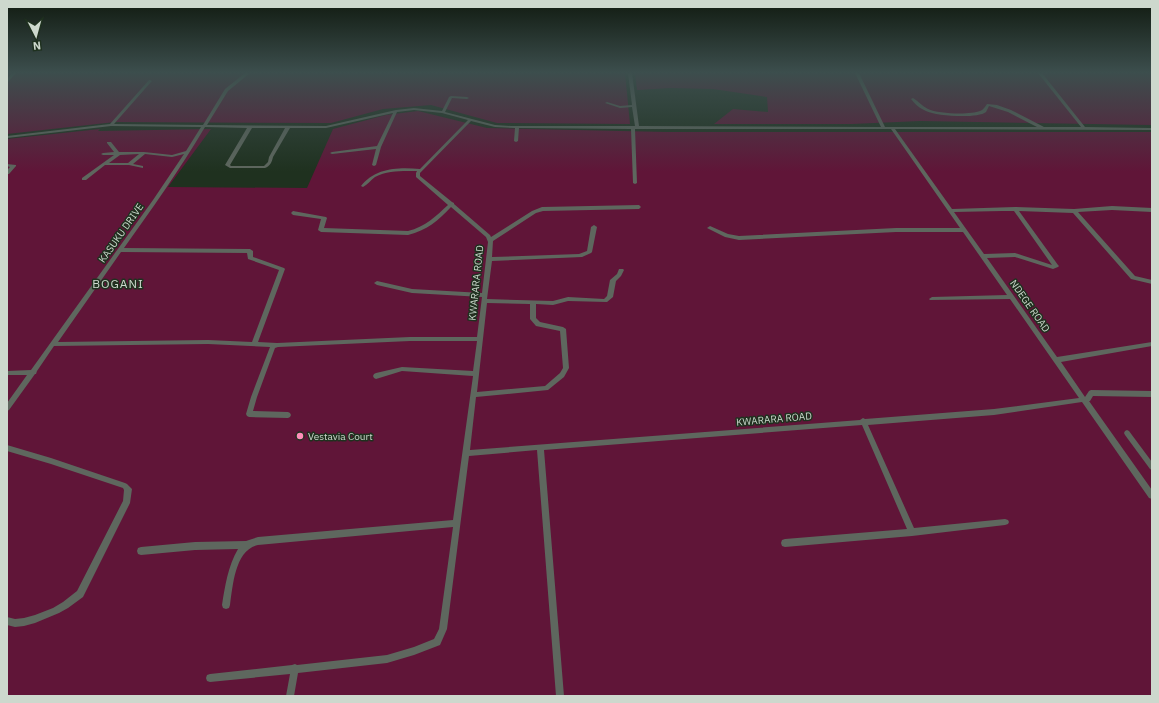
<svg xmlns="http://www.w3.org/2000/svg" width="1159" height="703" font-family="'IBM Plex Sans',sans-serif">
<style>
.green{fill:#601538}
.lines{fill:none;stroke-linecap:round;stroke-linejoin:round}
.minor{fill:#5e675e;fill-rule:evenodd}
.poi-dot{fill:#ff8eba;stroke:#1f311f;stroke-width:1.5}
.labels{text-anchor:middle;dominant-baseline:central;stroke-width:3;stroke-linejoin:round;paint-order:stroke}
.street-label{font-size:10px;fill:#cdd8cd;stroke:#1f311f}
.poi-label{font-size:10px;fill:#cdd8cd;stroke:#1f311f;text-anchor:start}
.quarter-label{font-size:12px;letter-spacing:1px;fill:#cdd8cd;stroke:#1f311f}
</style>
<rect width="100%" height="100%" fill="#1f311f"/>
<g class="green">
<path d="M 7,73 L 625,73 L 630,124 L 497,123 L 431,105 L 383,109 L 331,123 L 115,122 L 7,134 Z"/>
<path d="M 635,73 L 1152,73 L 1152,125 L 920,121 L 852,124 L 714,124 L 733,109 L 768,112 L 767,97 L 713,89 L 670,88 L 637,90 Z"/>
<path d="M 418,111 L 487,128 L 667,132 L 1152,132 L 1152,696 L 7,696 L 7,139 L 100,129 L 98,131 L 211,129 L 168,187 L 307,188 L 333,129 L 386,115 Z"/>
</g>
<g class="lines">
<g class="minor">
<path d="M 12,73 L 16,73 L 8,82 L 7,82 L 7,79 Z"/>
<path d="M 245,73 L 250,73 L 228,91 L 207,125 L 326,126 L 396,110 L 414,108 L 442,111 L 449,97 L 451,96 L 467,97 L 469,98 L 467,99 L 452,98 L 445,112 L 495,125 L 511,126 L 635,126 L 632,107 L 620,108 L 605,103 L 607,102 L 620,106 L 632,105 L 628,73 L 632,73 L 639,126 L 881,127 L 855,73 L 859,73 L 885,127 L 1037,127 L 1008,112 L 989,106 C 988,108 987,110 986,112 C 977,119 936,116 926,111 C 919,108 915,104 911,99 L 913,98 C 918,101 922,106 928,109 C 938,114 971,115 980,111 C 983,110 985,107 987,104 L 997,105 L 1011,110 L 1044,127 L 1081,127 L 1038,73 L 1042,73 L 1085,127 L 1152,128 L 1152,130 L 895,129 L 952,209 L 1015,207 L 1074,209 L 1112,206 L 1152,208 L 1152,212 L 1112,210 L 1078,212 L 1135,276 L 1152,280 L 1152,284 L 1131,279 L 1073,213 L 1019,211 L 1058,265 L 1059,266 L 1058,267 L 1053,269 L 1015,257 L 987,258 L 1057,357 L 1152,342 L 1152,346 L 1061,362 L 1085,397 L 1089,391 L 1091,390 L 1152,391 L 1152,397 L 1093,396 L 1090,401 L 1089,401 L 1152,490 L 1152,499 L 1149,498 L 1082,402 L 994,415 L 868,425 L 914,528 L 1005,519 L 1008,520 L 1009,522 L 1008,524 L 1005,525 L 912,536 L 785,547 L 782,546 L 781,543 L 782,540 L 785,539 L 907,529 L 862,425 L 544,450 L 564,696 L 556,696 L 537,450 L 469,456 L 447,629 L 440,645 L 414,655 L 387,663 L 298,673 L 294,696 L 286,696 L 290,674 L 210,682 L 207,681 L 206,678 L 207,675 L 210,674 L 292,665 L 295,664 L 297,665 L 387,655 L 414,647 L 434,639 L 439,629 L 453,527 L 258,545 C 235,550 233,585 230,605 L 229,608 L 226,609 L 223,608 L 222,605 C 225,586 228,566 238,549 L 195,550 L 141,555 L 138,554 L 137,551 L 138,548 L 141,547 L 195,542 L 246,541 L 258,537 L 453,520 L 473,376 L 402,371 L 376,379 L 374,378 L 373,376 L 374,374 L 376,373 L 402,367 L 473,371 L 477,341 L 410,341 L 278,347 L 275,348 L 257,397 L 253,411 L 288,412 L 290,413 L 291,415 L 290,417 L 288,418 L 249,417 L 247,416 L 246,414 L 251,397 L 270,347 L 208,344 L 54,346 L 37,371 L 36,374 L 35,374 L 9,410 L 7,411 L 7,403 L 27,375 L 7,375 L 7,371 L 31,370 L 153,200 L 184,154 L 172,157 L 145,154 L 133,164 L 143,166 L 143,168 L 129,165 L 105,165 L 86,180 L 82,180 L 82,178 L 114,155 L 103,155 L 101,154 L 103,153 L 114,152 L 107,143 L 107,142 L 111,142 L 119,152 L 144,152 L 172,155 L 186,151 L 201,127 L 111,126 L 7,138 L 7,136 L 110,124 L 149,80 L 150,80 L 152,81 L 151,82 L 114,124 L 203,125 L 225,89 ZM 414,110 L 442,113 L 468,120 L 420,169 C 398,167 375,168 361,186 L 363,187 C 367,185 371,180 375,177 C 388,170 403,171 417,171 L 416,173 L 416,177 L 448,205 C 436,216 425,227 408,231 L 324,228 L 327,218 L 326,217 L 293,211 L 291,213 L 293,215 L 321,219 L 318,230 L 321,232 L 408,235 C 427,230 438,221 451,207 L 486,237 L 488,242 L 482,293 L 412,289 L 377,281 L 374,283 L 377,285 L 412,293 L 482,297 L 477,337 L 410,337 L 277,343 L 258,342 L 285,269 L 284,268 L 253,257 L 253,251 L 250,249 L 124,248 C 152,209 180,169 205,127 L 247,128 L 225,165 L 230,168 L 265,168 C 270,166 272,162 273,157 L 290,128 L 326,128 L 393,113 L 377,146 L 332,152 L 330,153 L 332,154 L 376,149 L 372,165 L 374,166 L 376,165 L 381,147 L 397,112 ZM 471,121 L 495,127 L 515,128 L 514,141 L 516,142 L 518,141 L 519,128 L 631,129 L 633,183 L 635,184 L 637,183 L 635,129 L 891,129 L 960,228 L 896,228 L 739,236 L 728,234 L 710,226 L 707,228 L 725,237 L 739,240 L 896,232 L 963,232 L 1007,295 L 932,297 L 929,299 L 930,300 L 1010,299 L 1079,398 L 994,409 L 865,419 L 863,418 L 860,420 L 470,450 L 476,397 L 548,390 L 564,377 L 569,368 L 566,329 L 563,327 L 540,322 L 536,318 L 536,304 L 553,305 L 568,301 L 607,302 L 613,297 L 616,281 L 621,276 L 624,270 L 623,269 L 619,269 L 617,274 L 610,280 L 607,296 L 604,299 L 568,297 L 553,301 L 487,299 L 492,261 L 582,257 L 591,253 L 592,252 L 597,227 L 594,225 L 591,227 L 587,251 L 579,254 L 492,257 L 493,241 L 536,213 L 543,211 L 639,209 L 641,207 L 639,205 L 542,207 L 532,211 L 491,237 L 490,235 L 454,204 L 454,203 L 452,202 L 420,176 L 420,173 ZM 252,128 L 285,128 L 269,157 L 268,162 L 264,166 L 231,166 L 230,165 ZM 139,154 L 128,163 L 109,163 L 120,155 ZM 1002,211 L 1014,211 L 1052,265 L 1015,253 L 984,254 L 954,212 ZM 121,252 L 247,253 L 248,259 L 279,270 L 252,342 L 208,340 L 58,342 ZM 487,303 L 530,304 L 530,319 L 536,326 L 560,331 L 563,368 L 560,373 L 545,386 L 477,392 Z"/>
<path d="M 7,164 L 16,165 L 16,166 L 9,174 L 7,174 L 7,170 L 10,167 L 7,166 Z"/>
<path d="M 1127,430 L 1129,431 L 1152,462 L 1152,470 L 1150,469 L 1125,435 L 1124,433 L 1125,431 Z"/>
<path d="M 7,445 L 51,458 L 125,483 L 127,484 L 132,489 L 130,503 L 83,597 L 68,608 L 59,613 L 35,623 L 24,626 L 15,627 L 7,625 L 7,617 L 15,619 L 24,618 L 35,615 L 53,608 L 63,602 L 77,591 L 123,501 L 124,490 L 123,488 L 51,464 L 7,451 Z"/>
</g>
</g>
<linearGradient id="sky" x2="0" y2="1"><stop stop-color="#111b11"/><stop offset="0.42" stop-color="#3c4e4d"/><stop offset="1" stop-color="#3c4e4d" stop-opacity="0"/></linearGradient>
<rect width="1159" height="172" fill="url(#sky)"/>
<circle class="poi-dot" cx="300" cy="436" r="4"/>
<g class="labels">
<g class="street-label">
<text transform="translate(121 233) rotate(-55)">KASUKU DRIVE</text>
<text transform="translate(476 283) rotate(-84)">KWARARA ROAD</text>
<text transform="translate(1030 306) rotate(55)">NDEGE ROAD</text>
<text transform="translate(774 419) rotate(-5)">KWARARA ROAD</text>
</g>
<g class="poi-label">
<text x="308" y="436">Vestavia Court</text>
</g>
<g class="quarter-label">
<text x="118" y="283">BOGANI</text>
</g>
</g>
<rect width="1159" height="703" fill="none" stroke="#cdd8cd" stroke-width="16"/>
<g transform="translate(36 36) rotate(174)" stroke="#1f311f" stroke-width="3" paint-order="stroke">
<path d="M0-3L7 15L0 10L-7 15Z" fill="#cdd8cd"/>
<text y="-6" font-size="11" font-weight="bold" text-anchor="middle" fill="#cdd8cd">N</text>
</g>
</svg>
